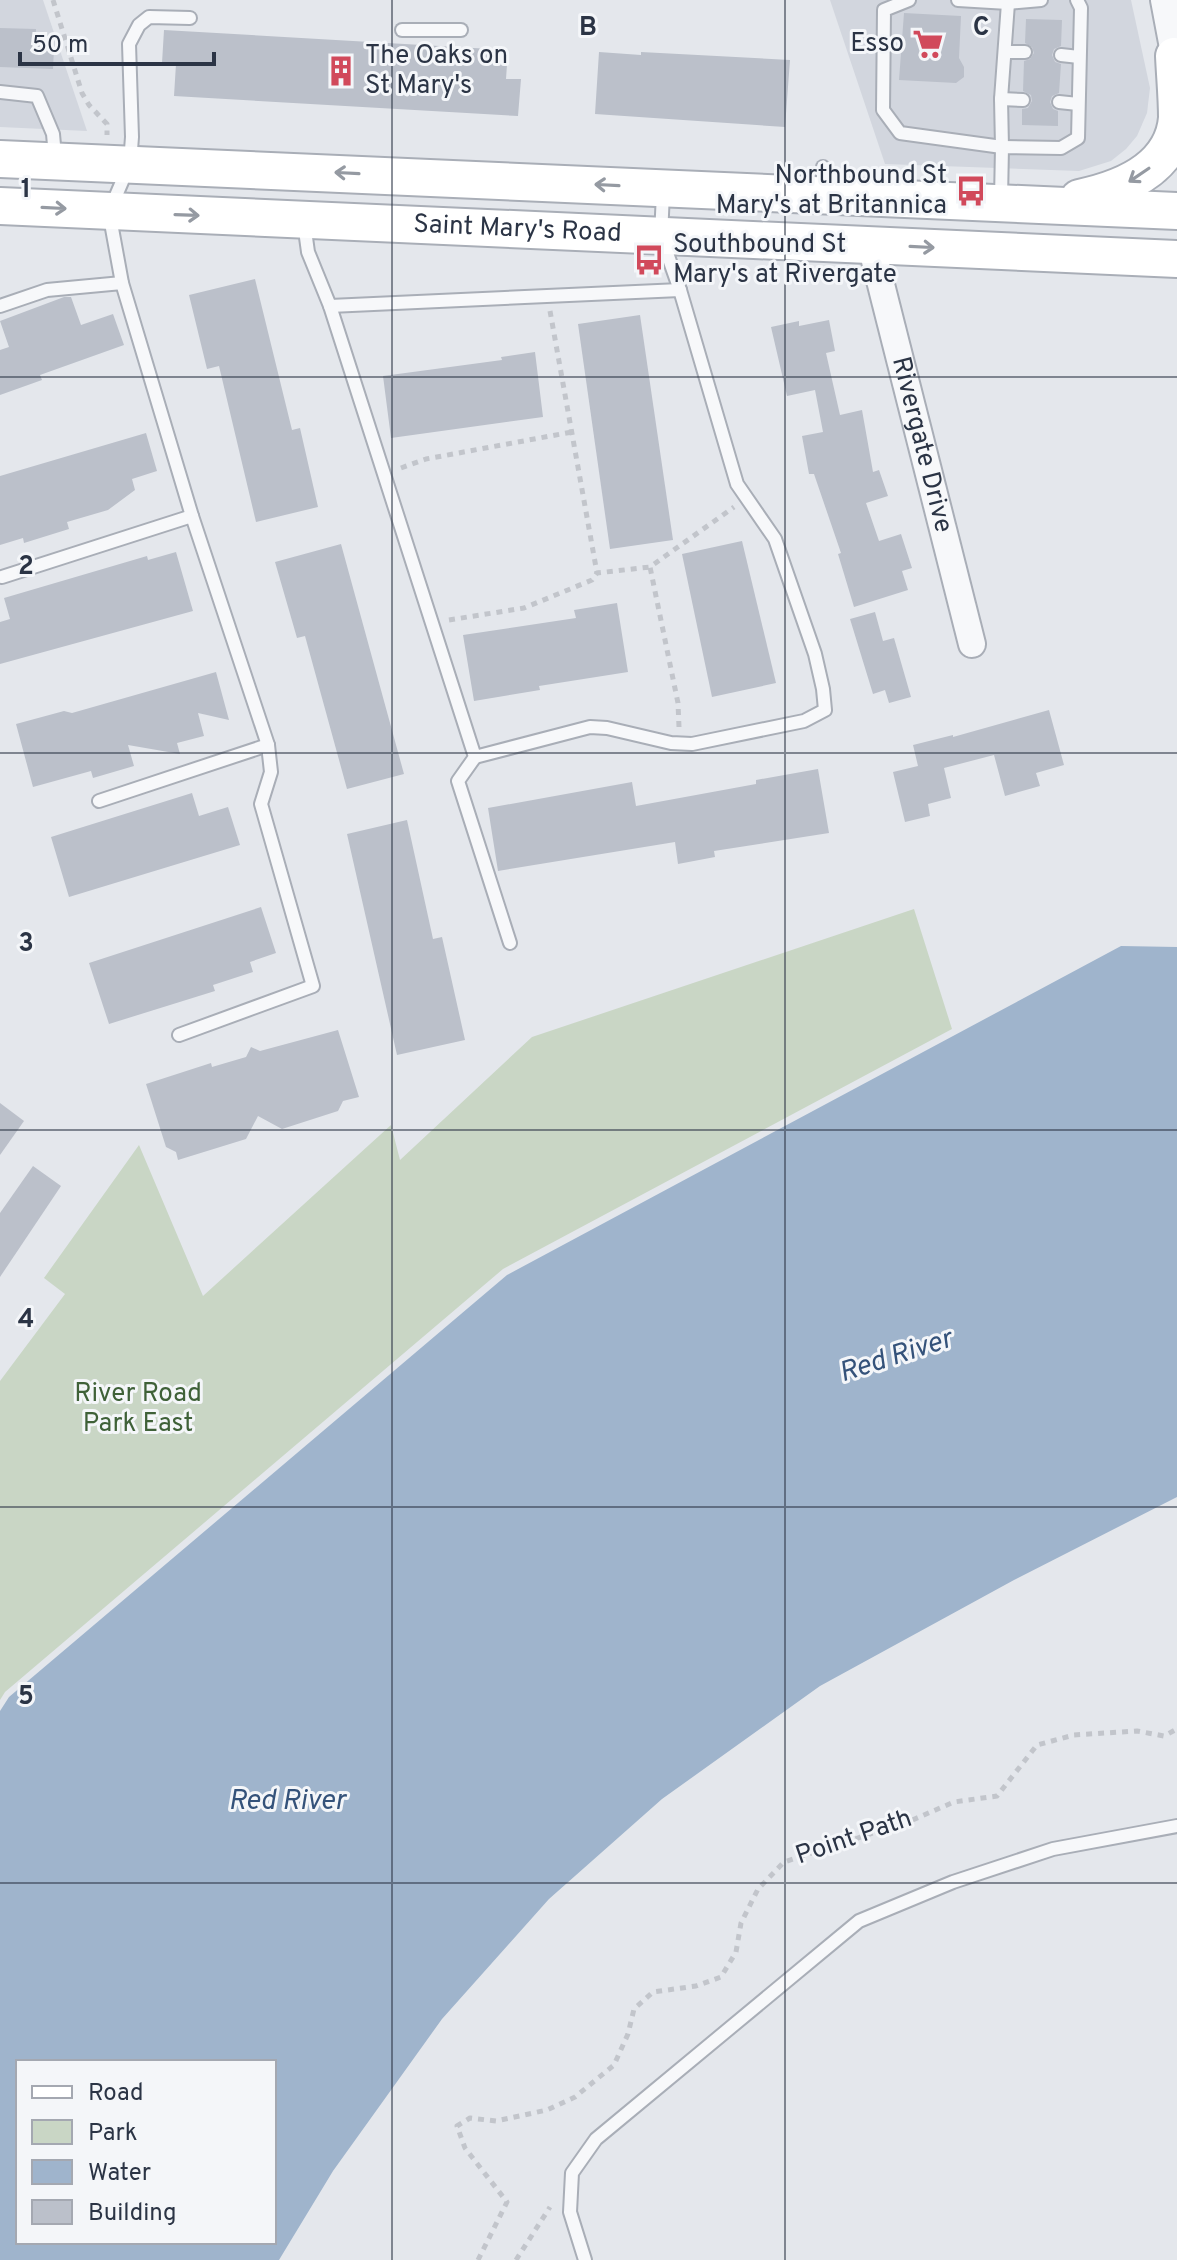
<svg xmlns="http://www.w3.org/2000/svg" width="1177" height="2260" font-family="Overpass,sans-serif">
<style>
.built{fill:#d2d6de}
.green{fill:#c9d6c5}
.water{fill:#9fb4cc;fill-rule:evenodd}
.building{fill:#bbc0ca}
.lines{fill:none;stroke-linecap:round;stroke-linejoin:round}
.lane-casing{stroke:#a9aeb7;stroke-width:16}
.street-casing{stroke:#a9aeb7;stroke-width:30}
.secondary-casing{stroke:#a9aeb7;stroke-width:40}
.path{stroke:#c2c5cb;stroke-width:5;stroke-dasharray:6 6;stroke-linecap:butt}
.lane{stroke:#f7f8fa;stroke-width:12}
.street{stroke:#f7f8fa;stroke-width:26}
.secondary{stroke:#fff;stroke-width:36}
.oneway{stroke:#959aa2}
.grid{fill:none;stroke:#2b3445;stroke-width:2;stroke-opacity:0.55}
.labels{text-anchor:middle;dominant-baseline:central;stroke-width:6;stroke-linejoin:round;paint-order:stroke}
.poi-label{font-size:26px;fill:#2b3445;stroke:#f4f6f9;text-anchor:end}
.street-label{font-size:26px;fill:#2b3445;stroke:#f4f6f9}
.park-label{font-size:26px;fill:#3f6138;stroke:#f4f6f9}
.water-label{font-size:28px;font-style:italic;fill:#34527a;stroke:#f4f6f9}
.grid-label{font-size:26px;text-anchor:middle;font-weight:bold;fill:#2b3445;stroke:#f4f6f9;stroke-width:6;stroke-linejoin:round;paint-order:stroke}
</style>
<rect width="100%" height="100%" fill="#e4e7ec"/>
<g class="built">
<path d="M 0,0 L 43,0 L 87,131 L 0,127 Z"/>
<path d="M 830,0 L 1131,0 L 1150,88 L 1147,113 L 1137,136 L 1126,149 L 1111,161 L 1079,171 L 885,164 Z"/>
</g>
<path class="green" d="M 914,909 L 952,1029 L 503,1269 L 5,1692 L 0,1700 L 0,1381 L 65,1294 L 44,1278 L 139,1145 L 203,1296 L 391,1125 L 400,1160 L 532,1037 Z"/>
<path class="water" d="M 1121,946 L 1177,947 L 1177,1497 L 1014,1580 L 820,1686 L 662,1799 L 549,1899 L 442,2019 L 333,2171 L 279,2260 L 0,2260 L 0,1711 L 9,1697 L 507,1275 ZM 18,2062 L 274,2062 L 274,2242 L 18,2242 Z"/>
<g class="building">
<path d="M 904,13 L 961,16 L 959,58 L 964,67 L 964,77 L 956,83 L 899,80 Z"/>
<path d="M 1026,19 L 1062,20 L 1061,46 L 1054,49 L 1052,55 L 1055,62 L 1061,64 L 1059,93 L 1052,96 L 1050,102 L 1053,109 L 1058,111 L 1058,126 L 1022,125 L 1022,109 L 1028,108 L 1032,101 L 1031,95 L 1023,91 L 1024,61 L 1030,59 L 1034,53 L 1032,47 L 1025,43 Z"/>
<path d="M 0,28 L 36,29 L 35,46 L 54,48 L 53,69 L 0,67 Z"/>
<path d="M 164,30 L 508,50 L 506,79 L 521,79 L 518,116 L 174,96 L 176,64 L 162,63 Z"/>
<path d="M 599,52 L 641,55 L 641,52 L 790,60 L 785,127 L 595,114 Z"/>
<path d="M 255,279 L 292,430 L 300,428 L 318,507 L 256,522 L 219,366 L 207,369 L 189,295 Z"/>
<path d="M 64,297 L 71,297 L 81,325 L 113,314 L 124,345 L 40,375 L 42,380 L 0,395 L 0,350 L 9,347 L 0,321 Z"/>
<path d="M 640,315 L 673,540 L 610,549 L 578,324 Z"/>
<path d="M 829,320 L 835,351 L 826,353 L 840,415 L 862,410 L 873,472 L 879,470 L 888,496 L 866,503 L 879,541 L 901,534 L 912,568 L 902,571 L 908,590 L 854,607 L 838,554 L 841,553 L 814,474 L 809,474 L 802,436 L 823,432 L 815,390 L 787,396 L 771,327 L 799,321 L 799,326 Z"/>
<path d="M 535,352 L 543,417 L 391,438 L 383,376 L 502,360 L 501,357 Z"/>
<path d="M 146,433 L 157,471 L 132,479 L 135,490 L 108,510 L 67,522 L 69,529 L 24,543 L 23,538 L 0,545 L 0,476 Z"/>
<path d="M 742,541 L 776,683 L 712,697 L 682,554 Z"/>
<path d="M 341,544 L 404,774 L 347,789 L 305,636 L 297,638 L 275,562 Z"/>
<path d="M 176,552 L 193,611 L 0,664 L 0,622 L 10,619 L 4,598 L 147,556 L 148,560 Z"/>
<path d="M 617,603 L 628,672 L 539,686 L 540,690 L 474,701 L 463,635 L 576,618 L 574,610 Z"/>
<path d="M 875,612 L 883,641 L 894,638 L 911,697 L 889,703 L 885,690 L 873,694 L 850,619 Z"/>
<path d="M 216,672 L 229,720 L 198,713 L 204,736 L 177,743 L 180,754 L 128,745 L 134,766 L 93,778 L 91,771 L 33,787 L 16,724 L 64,711 L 72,713 Z"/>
<path d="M 1049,710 L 1064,765 L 1036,773 L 1040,786 L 1005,796 L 994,755 L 944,768 L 951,798 L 928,804 L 930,816 L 905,822 L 893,772 L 918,766 L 913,745 L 953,735 L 953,737 Z"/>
<path d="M 818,769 L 829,833 L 714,851 L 715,857 L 678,864 L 675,842 L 498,871 L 488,808 L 632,782 L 636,806 L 756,784 L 756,780 Z"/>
<path d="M 192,793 L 199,816 L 228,807 L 240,845 L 69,897 L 51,837 Z"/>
<path d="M 407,820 L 433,939 L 442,937 L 465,1040 L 397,1055 L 347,834 Z"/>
<path d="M 261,907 L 276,953 L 250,962 L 253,972 L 213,985 L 215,991 L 109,1024 L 89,963 Z"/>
<path d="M 338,1030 L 359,1097 L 343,1101 L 338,1111 L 282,1129 L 258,1116 L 246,1139 L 178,1160 L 176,1152 L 166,1147 L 146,1084 L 211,1063 L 212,1067 L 246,1057 L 251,1047 L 260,1051 Z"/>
<path d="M 0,1103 L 24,1121 L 0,1155 Z"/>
<path d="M 33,1166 L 61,1186 L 0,1277 L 0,1213 Z"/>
</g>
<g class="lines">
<g class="lane-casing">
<g id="lane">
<path d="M 909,0 L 884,10 L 883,110 L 900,133 L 1002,147 L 1001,99 L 1008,3"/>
<path d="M 958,0 L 1008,3 L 1041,0"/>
<path d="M 402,30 L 461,30"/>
<path d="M 1005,52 L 1025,52"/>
<path d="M 1061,55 L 1079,57"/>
<path d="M 0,92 L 37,96 L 53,134 L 55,156"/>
<path d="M 1001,99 L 1023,100"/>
<path d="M 1059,102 L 1078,104"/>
<path d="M 823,191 L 823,167"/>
<path d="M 1001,199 L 1002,147 L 1061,148 L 1078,138 L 1081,8 L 1077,0"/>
<path d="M 304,223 L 308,252 L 330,306 L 475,757 L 458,781 L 510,943"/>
<path d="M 0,306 L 47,290 L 122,283"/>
<path d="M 330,306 L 680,290"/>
<path d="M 2,577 L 192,516"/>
<path d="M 475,757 L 590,727 L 607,728 L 671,743 L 692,744 L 804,721 L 825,710 L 823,689 L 815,654 L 775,539 L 737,484 L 680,290 L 661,236 L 663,193"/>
<path d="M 99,801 L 268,745"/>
<path d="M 179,1035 L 313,986 L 261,804 L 271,772 L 268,745 L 192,516 L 122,283 L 109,212 L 130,163 L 132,137 L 129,44 L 139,25 L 149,17 L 190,18"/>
<path d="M 585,2260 L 570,2212 L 572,2173 L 596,2139 L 859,1921 L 953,1882 L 1053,1849 L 1177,1826"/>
</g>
</g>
<g class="street-casing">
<g id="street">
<path d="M 1164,0 L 1177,69"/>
<path id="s1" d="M 871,245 L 972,644"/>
</g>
</g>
<g class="secondary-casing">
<g id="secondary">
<path d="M 0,159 L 1177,211"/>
<path d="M 1079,198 C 1122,189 1173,169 1177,118 C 1177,98 1175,77 1174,56"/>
<path id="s2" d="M 0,206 L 1177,259"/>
</g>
</g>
<g class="path">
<path d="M 53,0 L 82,93 L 89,105 L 107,124 L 107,135"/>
<path d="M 550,311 L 597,573"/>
<path d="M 401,468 L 426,459 L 572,432"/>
<path d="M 449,620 L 524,608 L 592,580 L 597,573 L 650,567"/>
<path d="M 679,727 L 678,703 L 650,567 L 734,507"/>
<path d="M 478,2260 L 507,2202 L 465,2148 L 457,2126 L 470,2118 L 496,2121 L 547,2110 L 575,2097 L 614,2065 L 628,2034 L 634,2009 L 653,1992 L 696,1986 L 721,1977 L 736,1952 L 741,1923 L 758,1889 L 784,1862 L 910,1821 L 954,1802 L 997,1796 L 1037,1745 L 1074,1735 L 1137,1731 L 1164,1736 L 1177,1729"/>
<path d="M 516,2260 L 550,2207"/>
</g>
<use href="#lane" class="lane"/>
<use href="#street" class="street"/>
<use href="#secondary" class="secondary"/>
</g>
<defs><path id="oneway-shaft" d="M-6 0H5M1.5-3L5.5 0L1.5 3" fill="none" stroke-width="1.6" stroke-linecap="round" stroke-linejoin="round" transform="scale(2)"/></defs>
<g class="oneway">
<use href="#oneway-shaft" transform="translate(347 173) rotate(-177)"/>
<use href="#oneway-shaft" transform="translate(1139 175) rotate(146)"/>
<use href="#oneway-shaft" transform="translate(607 185) rotate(-177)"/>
<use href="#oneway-shaft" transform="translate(54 208) rotate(3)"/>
<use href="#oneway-shaft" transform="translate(187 215) rotate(2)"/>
<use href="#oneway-shaft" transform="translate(922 247) rotate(3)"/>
</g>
<path class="grid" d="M 392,0 L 392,2260M 785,0 L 785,2260M 0,377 L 1177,377M 0,753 L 1177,753M 0,1130 L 1177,1130M 0,1507 L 1177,1507M 0,1883 L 1177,1883"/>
<defs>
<g id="supermarket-bare" transform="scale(2.4)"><path d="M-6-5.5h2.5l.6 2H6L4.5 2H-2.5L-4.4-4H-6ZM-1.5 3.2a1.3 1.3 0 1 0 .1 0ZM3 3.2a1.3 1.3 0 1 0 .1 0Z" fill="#d1495b" stroke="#f4f6f9" stroke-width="2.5" paint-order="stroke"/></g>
<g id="building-bare" transform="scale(2.4)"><path d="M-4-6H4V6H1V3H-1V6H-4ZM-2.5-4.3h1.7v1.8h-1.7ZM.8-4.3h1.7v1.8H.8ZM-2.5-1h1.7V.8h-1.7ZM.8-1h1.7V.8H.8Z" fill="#d1495b" stroke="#f4f6f9" stroke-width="2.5" paint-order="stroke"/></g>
<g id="bus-bare" transform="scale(2.4)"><path d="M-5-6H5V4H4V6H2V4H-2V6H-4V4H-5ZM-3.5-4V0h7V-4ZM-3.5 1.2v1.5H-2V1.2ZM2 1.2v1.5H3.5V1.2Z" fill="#d1495b" stroke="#f4f6f9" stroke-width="2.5" paint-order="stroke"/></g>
</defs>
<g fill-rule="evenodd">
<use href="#supermarket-bare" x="928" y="44"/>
<use href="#building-bare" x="341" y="71"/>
<use href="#bus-bare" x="971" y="191"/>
<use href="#bus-bare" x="649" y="260"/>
</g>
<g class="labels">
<g class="poi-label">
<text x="904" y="44">Esso</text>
<text x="365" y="56" text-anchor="start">The Oaks on<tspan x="365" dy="30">St Mary's</tspan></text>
<text x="947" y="176">Northbound St<tspan x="947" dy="30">Mary's at Britannica</tspan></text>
<text x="673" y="245" text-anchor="start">Southbound St<tspan x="673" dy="30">Mary's at Rivergate</tspan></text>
</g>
<g class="street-label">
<text stroke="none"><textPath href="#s2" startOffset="518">Saint Mary's Road</textPath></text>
<text stroke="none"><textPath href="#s1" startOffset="206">Rivergate Drive</textPath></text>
<text transform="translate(854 1838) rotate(-19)">Point Path</text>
</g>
<g class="park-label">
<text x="138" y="1394">River Road<tspan x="138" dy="30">Park East</tspan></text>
</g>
<g class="water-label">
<text transform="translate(896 1357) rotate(-18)">Red River</text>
<text x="287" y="1802">Red River</text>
</g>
</g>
<g class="grid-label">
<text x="588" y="35">B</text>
<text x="981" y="35">C</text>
<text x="26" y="197">1</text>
<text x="26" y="574">2</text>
<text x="26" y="951">3</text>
<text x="26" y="1327">4</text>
<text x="26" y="1704">5</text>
</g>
<rect x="16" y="2060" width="260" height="184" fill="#f4f6f9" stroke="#a4a8b1" stroke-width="2"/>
<rect x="32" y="2086" width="40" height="12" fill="#ffffff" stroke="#a4a8b1" stroke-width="2"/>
<text x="88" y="2100" font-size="24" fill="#2b3445">Road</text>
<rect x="32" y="2120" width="40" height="24" fill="#c9d6c5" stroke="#a4a8b1" stroke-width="2"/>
<text x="88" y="2140" font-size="24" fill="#2b3445">Park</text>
<rect x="32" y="2160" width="40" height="24" fill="#9fb4cc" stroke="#a4a8b1" stroke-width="2"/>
<text x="88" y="2180" font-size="24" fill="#2b3445">Water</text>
<rect x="32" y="2200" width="40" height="24" fill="#bbc0ca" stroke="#a4a8b1" stroke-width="2"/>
<text x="88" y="2220" font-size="24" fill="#2b3445">Building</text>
<path d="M20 52v12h194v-12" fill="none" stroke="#2b3445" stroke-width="4"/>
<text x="32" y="52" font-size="24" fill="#2b3445" stroke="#f4f6f9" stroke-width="6" paint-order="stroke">50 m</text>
</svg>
